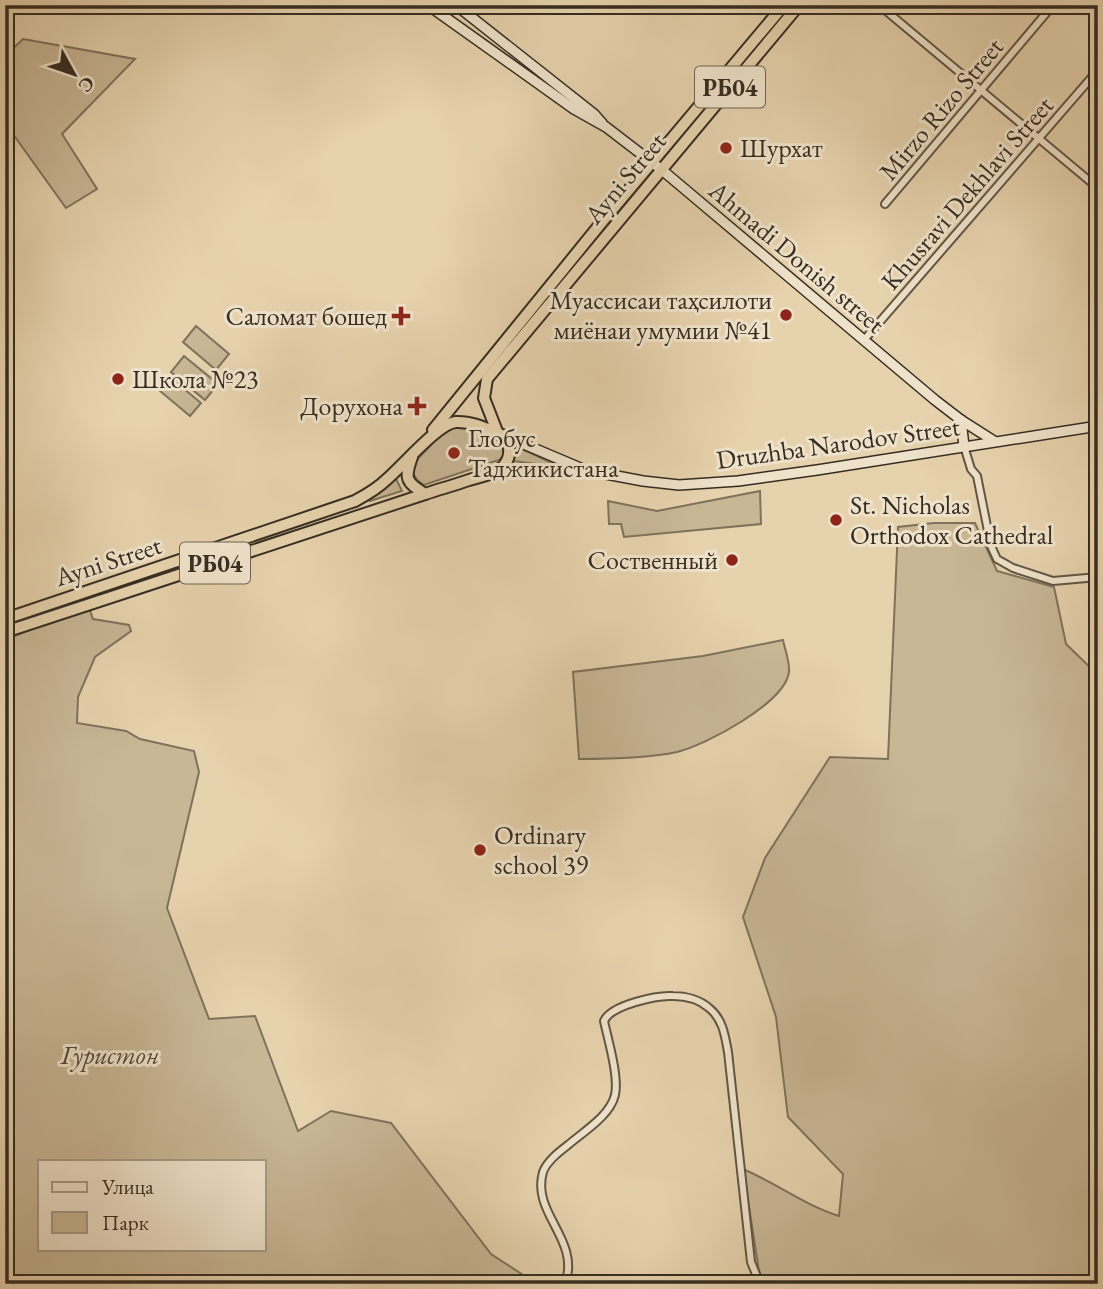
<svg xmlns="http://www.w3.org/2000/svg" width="1103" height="1289" font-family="'EB Garamond',serif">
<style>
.green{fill:#c8b695;stroke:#7f725b;stroke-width:2;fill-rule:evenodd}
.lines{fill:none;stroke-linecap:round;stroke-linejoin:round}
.street-casing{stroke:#625644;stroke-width:10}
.secondary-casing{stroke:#362d21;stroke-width:12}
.highway-casing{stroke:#362d21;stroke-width:14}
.street{stroke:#efe2ca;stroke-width:6}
.secondary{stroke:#efe2ca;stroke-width:9}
.highway{stroke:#e6d2ad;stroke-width:10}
.poi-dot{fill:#8f2418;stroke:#efe2ca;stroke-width:2.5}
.labels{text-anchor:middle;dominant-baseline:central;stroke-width:6;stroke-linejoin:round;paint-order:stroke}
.shield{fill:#efe2ca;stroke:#6e6354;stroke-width:2}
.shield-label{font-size:24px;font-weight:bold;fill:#362d21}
.street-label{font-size:26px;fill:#362d21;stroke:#efe2ca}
.poi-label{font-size:26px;fill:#362d21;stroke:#efe2ca;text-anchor:start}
.park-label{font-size:26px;font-style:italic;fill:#534838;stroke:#efe2ca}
</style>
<rect width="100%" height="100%" fill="#e6d2ad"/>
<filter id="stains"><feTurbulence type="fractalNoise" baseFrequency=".00286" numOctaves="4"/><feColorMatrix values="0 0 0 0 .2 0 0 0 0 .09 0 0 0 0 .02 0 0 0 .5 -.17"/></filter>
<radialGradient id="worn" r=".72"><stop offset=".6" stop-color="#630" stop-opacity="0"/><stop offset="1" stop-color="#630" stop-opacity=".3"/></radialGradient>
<g class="green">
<path d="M 23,39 L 135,59 L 62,134 L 97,189 L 66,208 L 5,123 L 5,56 Z"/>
<path d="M 196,326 L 229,354 L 216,370 L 183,342 Z"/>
<path d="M 184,356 L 218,384 L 205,400 L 171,372 Z"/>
<path d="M 171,378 L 201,403 L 190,416 L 160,391 Z"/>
<path d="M 466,425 L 501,440 L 504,455 L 499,460 L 424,485 L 417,480 L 410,467 L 447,428 Z"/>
<path d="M 518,447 L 552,463 L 551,466 L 513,461 Z"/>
<path d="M 396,479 L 402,491 L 370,501 L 369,498 Z"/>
<path d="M 760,491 L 761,524 L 624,537 L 621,524 L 609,524 L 608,501 L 657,511 Z"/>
<path d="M 934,523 L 975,523 L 997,571 L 1054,587 L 1066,644 L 1098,675 L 1098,1284 L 765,1284 L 759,1271 L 743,1169 C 776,1183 804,1205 839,1216 L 843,1174 L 788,1117 L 776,1017 L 743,917 L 765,858 L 830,757 L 888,759 L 898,527 Z"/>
<path d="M 88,605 L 93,619 L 129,625 L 131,631 L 95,657 L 78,697 L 77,723 L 126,731 L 140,739 L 194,751 L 199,772 L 167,908 L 209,1019 L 255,1016 L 298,1131 L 331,1111 L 391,1123 L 491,1254 L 537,1284 L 5,1284 L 5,640 ZM 40,1161 L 264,1161 L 264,1249 L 40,1249 Z"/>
<path d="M 783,640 C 785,650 790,662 789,672 C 785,703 706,745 677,752 C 649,758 608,759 579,759 L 573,672 L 703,656 Z"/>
</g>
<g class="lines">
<g class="street-casing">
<g id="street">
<path d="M 879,5 L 1098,188"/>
<path d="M 885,204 L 1053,5"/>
<path d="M 864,340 L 1098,70"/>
<path d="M 964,446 L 971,469 L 977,476 L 991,546 L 997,559 L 1013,568 L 1053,581 L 1098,577"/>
<path d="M 565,1284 C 581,1239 531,1214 543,1172 C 547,1161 559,1152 568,1145 C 583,1132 610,1116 615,1095 C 619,1076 608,1040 604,1021 C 611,1005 657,995 673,996 C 686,996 700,1000 709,1008 C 723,1019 725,1036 728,1052 L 751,1262 L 760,1284"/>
</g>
</g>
<g class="secondary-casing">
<g id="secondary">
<path d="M 428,5 L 574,109 L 606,127 L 662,170 L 935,400 L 961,420 L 994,441"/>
<path d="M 456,5 L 594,114 L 602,123"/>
<path d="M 961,420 L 964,446"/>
<path d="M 507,437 L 585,470 L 643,481 L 679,485 L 738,481 L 817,470 L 1098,426"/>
<path d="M 495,473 L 580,470"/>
</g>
</g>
<g class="highway-casing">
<g id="highway">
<path d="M 433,430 L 606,217 L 784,5"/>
<path d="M 498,434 L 484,398 L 487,379 L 799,5"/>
<path d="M 5,619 L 355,501 C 366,495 377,489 386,480 C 402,467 438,423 456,422 C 474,421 491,431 507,437 C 517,470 493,473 469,480 C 455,485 440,489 425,494 C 406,482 404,479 412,457"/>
<path d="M 5,632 L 425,494"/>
</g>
</g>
<use href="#street" class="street"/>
<use href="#secondary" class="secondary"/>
<use href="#highway" class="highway"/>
</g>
<g class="poi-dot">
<circle cx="726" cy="148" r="7"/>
<circle cx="786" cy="315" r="7"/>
<path d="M397.5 305.5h7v7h7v7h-7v7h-7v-7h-7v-7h7z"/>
<circle cx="118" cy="379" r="7"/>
<path d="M413.5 395.5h7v7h7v7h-7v7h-7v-7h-7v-7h7z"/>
<circle cx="454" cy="453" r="7"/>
<circle cx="836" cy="520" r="7"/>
<circle cx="732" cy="560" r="7"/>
<circle cx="480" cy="850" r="7"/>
</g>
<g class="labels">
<g class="shield">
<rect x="695" y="66.5" width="70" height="41" rx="5"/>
<rect x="180" y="542.5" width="70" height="41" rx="5"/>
</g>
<g class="shield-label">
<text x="730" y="87">РБ04</text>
<text x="215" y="563">РБ04</text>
</g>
<g class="street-label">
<text transform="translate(941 109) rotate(-50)">Mirzo Rizo Street</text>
<text transform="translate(625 178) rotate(-50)">Ayni Street</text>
<text transform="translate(967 193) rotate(-49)">Khusravi Dekhlavi Street</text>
<text transform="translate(797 257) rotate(40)">Ahmadi Donish street</text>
<text transform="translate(838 443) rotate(-8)">Druzhba Narodov Street</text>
<text transform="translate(108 561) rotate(-18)">Ayni Street</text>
</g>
<g class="poi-label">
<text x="740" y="148">Шурхат</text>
<text x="772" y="300" text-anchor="end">Муассисаи таҳсилоти<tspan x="772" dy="30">миёнаи умумии №41</tspan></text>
<text x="387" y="316" text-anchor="end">Саломат бошед</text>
<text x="132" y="379">Школа №23</text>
<text x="403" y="406" text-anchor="end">Дорухона</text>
<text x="468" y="438">Глобус<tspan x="468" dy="30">Таджикистана</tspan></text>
<text x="850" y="505">St. Nicholas<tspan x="850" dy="30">Orthodox Cathedral</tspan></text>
<text x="718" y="560" text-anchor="end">Соственный</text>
<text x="494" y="835">Ordinary<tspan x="494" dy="30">school 39</tspan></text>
</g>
<g class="park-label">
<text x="110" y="1055">Гуристон</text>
</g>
</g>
<rect width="1103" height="1289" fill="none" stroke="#e6d2ad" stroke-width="28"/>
<rect x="7" y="7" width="1089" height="1275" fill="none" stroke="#362d21" stroke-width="3.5"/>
<rect x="14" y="14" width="1075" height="1261" fill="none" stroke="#362d21" stroke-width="2"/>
<rect x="38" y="1160" width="228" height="91" fill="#efe2ca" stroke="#a59a86" stroke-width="2"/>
<rect x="52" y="1182" width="35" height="10" fill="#efe2ca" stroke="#a59a86" stroke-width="2"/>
<text x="102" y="1194" font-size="21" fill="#362d21">Улица</text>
<rect x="52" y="1212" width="35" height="21" fill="#c8b695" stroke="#a59a86" stroke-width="2"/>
<text x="102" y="1230" font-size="21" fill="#362d21">Парк</text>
<g transform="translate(74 74) rotate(130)" stroke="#efe2ca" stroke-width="5" paint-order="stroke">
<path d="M0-5L12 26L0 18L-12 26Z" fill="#362d21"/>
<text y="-10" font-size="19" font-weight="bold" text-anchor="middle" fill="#362d21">С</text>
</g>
<rect width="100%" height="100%" filter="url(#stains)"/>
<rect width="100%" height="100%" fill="url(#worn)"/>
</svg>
